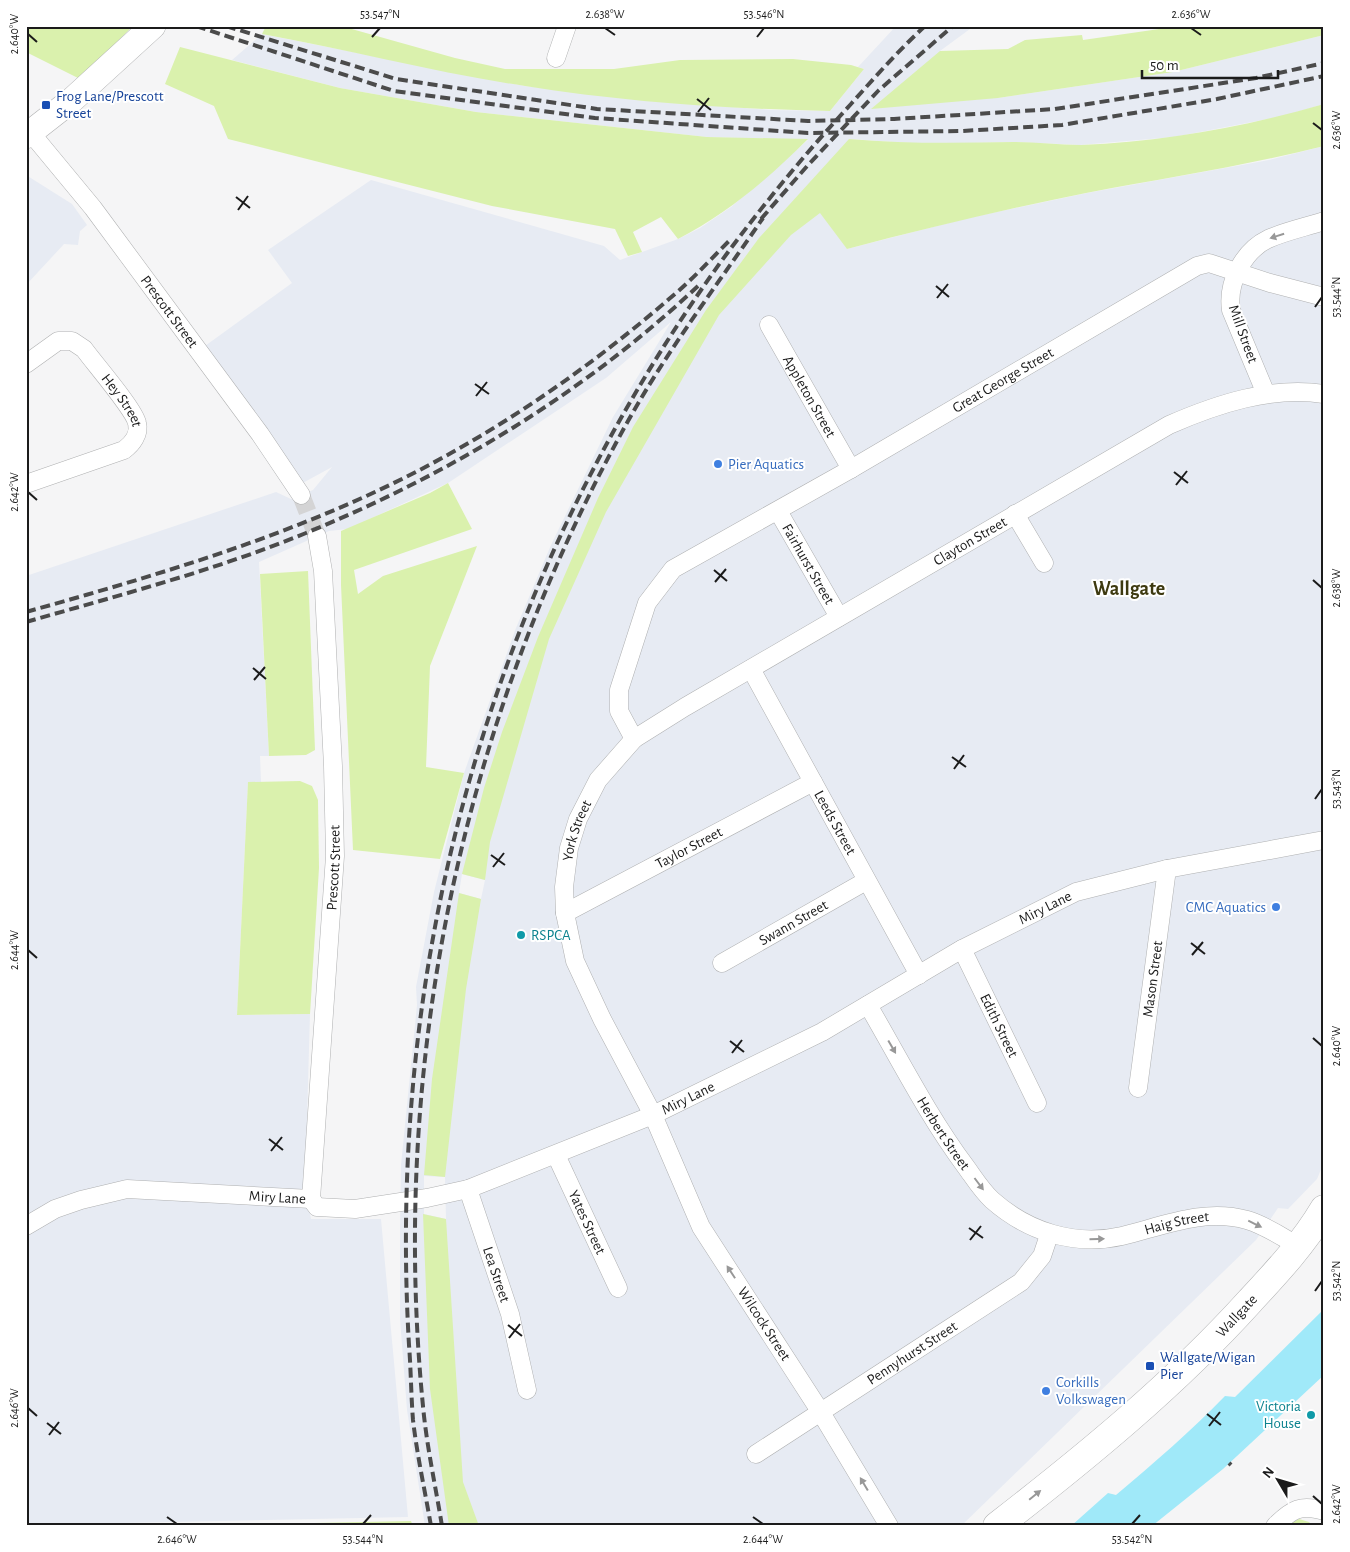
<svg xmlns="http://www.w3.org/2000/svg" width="1350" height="1552" font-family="'Alegreya Sans',sans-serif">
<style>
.built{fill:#e7ebf3;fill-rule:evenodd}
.green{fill:#daf1ad}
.water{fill:#a0e9f9}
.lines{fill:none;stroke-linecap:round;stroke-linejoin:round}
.street-tunnel{stroke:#d4d4d5;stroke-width:18;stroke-dasharray:18 9;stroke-linecap:butt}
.street-casing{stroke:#afb0b1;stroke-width:19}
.secondary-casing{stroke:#afb0b1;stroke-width:26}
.highway-casing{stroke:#afb0b1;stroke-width:29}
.street{stroke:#fff;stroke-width:18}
.secondary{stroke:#fff;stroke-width:25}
.highway{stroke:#fff;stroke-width:28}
.rail{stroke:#4b4b4b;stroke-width:4;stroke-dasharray:10 5;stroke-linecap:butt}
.oneway{fill:#989898}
.ticks{fill:none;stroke:#1b1b1b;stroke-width:2}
.transit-dot{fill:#1a4fb4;stroke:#fff;stroke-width:2}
.shop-dot{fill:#3f7fe0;stroke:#fff;stroke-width:2}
.culture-dot{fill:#0f9aa8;stroke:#fff;stroke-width:2}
.labels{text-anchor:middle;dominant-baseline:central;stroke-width:4;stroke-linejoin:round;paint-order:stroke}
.transit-label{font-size:15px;fill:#164399;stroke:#fff;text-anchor:start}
.street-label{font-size:15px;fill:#1b1b1b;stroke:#fff}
.shop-label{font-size:15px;fill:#366cbe;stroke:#fff;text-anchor:start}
.culture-label{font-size:15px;fill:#0d838f;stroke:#fff;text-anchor:start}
.district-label{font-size:20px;font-weight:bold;fill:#3d3910;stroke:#fff}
.neatline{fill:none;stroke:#1b1b1b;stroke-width:2}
.ticks-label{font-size:12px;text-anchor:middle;fill:#1b1b1b}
</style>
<rect width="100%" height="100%" fill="#f5f5f6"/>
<g class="built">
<path d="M 896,26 L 974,26 L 940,51 L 998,98 L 1173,72 L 1324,35 L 1324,104 L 1284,116 L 1174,137 L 1080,145 L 1015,142 L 926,144 L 850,139 L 847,249 L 968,218 L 1087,193 L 1269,160 L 1324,146 L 1324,1162 L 1317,1179 L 1288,1209 L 1278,1208 L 1256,1240 L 961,1526 L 425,1526 L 407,1410 L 400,1319 L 400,1227 L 401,1165 L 417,1005 L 416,987 L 434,892 L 464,773 L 516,628 L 551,545 L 613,417 L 671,322 L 606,378 L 448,483 L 348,529 L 329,531 L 259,562 L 269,756 L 260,756 L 261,782 L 248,783 L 237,1015 L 310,1014 L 305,1189 L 311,1219 L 381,1219 L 408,1517 L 26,1525 L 26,576 L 276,492 L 291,499 L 313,490 L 332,467 L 299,485 L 205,346 L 292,283 L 268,250 L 371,180 L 604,246 L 620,260 L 678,239 L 700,228 L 731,207 L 808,140 L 707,137 L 476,112 L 340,88 L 232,60 L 262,34 L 525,86 L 678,103 L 771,110 L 830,111 L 864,69 L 858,67 ZM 462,874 L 485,880 L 481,899 L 459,893 ZM 424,1176 L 445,1177 L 446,1219 L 424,1214 Z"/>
<path d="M 26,175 L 72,204 L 87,225 L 80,231 L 78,245 L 64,244 L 26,285 Z"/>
</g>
<g class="green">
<path d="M 26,26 L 133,26 L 80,79 L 26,52 Z"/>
<path d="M 266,26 L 341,26 L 455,58 L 505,69 L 614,69 L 680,60 L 793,59 L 851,65 L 864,69 L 830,111 C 729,109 625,102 525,86 C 437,73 350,50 262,34 Z"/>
<path d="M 1180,26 L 1324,26 L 1324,35 L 1173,72 L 998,98 L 871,109 L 940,51 L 1008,49 L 1025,40 L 1082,35 L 1083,40 Z"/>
<path d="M 180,47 L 340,88 L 476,112 L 707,137 L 808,139 C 769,178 727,214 678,239 L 661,217 L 633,232 L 642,252 L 628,256 L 615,229 L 492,206 L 228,139 L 214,106 L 165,84 Z"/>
<path d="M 1324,104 L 1324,146 C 1245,166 1166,178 1086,193 C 1006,209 927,228 847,249 L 820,213 L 791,235 L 719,315 L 606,512 L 549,639 L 490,842 L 485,880 L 462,874 L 484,788 L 502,732 L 538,637 L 598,498 L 633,427 L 706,310 L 759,238 L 849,139 C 904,144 958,143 1013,142 C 1035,142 1058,145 1081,145 C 1163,142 1245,127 1324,104 Z"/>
<path d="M 448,483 L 472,529 L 354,570 L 358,594 L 383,576 L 477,546 L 430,666 L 426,767 L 464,773 L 440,859 L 353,850 L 341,585 L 341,531 L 430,493 Z"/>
<path d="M 308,571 L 315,750 L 306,755 L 269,756 L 260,574 Z"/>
<path d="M 300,781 L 312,786 L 318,800 L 319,868 L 310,1014 L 237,1015 L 248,782 Z"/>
<path d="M 459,893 L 481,899 L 466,989 L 445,1177 L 424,1175 L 432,1079 Z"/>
<path d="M 423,1214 L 446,1219 L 463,1482 L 479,1526 L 449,1526 L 430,1389 Z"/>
<path d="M 1299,1519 L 1309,1522 L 1313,1526 L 1286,1526 Z"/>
<path d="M 411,1521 L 413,1526 L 176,1526 Z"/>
</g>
<path class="water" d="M 1324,1309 L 1324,1375 L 1223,1469 L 1152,1526 L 1071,1526 L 1108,1493 L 1116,1495 C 1154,1463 1191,1431 1225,1396 L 1235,1397 Z"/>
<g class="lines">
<path class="street-tunnel" d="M 301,495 L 317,536"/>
<g class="street-casing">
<g id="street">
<path d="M 556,58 L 567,26"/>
<path id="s1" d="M 31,133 L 93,208 L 260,434 L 301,495"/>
<path id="s2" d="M 769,325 L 851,469"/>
<path id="s3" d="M 26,364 L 58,341 L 72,341 L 84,349 C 94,363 134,409 137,423 C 140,434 132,444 124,450 L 26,484"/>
<path d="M 1266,394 L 1231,310 C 1227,283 1243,251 1268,239 C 1286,231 1306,227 1324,221"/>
<path id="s4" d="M 778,511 L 839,617"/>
<path d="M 1015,514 L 1044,563"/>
<path id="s5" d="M 751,669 L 919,975"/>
<path id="s6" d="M 634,739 L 685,707 L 1169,425 C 1217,404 1271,386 1324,394"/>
<path id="s7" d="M 565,913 L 813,782"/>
<path id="s8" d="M 962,949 L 1037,1103"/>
<path id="s9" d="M 722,963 L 866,881"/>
<path id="s10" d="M 868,1005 C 900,1060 928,1116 966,1167 C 974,1178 982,1191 992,1200 C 1027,1231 1074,1247 1122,1236 C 1163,1226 1204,1208 1247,1220 C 1265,1225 1282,1237 1298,1246"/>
<path id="s11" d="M 1138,1088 L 1167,869"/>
<path id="s12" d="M 556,1155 L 618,1288"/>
<path id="s13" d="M 468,1189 L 510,1314 L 527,1390"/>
<path id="s14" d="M 311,1199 L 317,1207 L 355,1209 L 427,1198 L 468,1189 L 653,1115 L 822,1032 L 962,949 L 1076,892 L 1167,869 L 1324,840"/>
<path id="s15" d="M 311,1199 L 335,856 L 333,766 L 323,571 L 317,536"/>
<path id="s16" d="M 26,1226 L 55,1209 L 81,1200 L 127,1189 L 311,1199"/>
<path id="s17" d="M 756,1454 L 1021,1282 L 1042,1256 L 1049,1235"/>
<path id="s18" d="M 889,1526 L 820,1411 L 701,1227 L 653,1115 L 602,1019 L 575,961 L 565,913 L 564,887 L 569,848 L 578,819 L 598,780 L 634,739 L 619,711 L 619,690 L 647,603 L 673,569 L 851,469 L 1197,266 L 1209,263 L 1270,283 L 1324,297"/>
<path d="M 1275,1526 C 1292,1509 1301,1504 1324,1511"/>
</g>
</g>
<g class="secondary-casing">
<path id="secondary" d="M 26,136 L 72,100 L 153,26"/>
</g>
<g class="highway-casing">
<g id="highway">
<path id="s19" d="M 997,1526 C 1086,1457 1174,1385 1250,1301 C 1276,1273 1304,1243 1324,1209"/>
</g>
</g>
<use href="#street" class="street"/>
<use href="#secondary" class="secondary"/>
<use href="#highway" class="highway"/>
<g class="rail">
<path d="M 196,26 L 394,91 L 595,118 L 808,133 L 962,131 L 1062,125 L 1217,99 L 1324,76"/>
<path d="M 226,26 L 396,79 L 597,109 L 808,121 L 894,119 L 1055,109 L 1256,78 L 1324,63"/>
<path d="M 761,219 L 808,165 L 879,90 L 953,26"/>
<path d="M 26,612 C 172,571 318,528 451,453 C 528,410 602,357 669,299 C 691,281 710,260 730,240"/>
<path d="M 26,622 C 120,595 216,570 306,533 C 450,474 584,393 698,286"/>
<path d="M 1229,1463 L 1231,1465"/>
<path d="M 431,1526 C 425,1491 417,1455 413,1420 C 411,1395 411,1370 409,1345 C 386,956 492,581 720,263 C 761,207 804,155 851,104 C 875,77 899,50 925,26"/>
<path d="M 442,1526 C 436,1489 428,1452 424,1416 C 388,1072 460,723 628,421 C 667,351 717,285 763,218"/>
</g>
</g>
<defs><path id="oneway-solid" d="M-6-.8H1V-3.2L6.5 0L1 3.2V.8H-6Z" transform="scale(1.25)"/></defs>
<g class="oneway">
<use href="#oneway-solid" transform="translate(1277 236) rotate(162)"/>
<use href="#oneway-solid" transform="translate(892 1047) rotate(60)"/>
<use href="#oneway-solid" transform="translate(979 1184) rotate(53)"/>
<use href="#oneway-solid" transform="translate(1255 1224) rotate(26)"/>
<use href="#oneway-solid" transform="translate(1097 1239) rotate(-1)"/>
<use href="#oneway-solid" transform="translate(731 1272) rotate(-123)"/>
<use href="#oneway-solid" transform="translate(864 1484) rotate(-121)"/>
<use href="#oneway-solid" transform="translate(1035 1495) rotate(-39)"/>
</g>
<path class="ticks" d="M 605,28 L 615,35M 1191,28 L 1201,35M 28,34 L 37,42M 372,37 L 380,28M 757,37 L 764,28M 697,99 L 711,110M 698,112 L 709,98M 1313,123 L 1322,130M 236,197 L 250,208M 238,210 L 248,196M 936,286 L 949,297M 937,298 L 948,284M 1315,307 L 1322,297M 475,384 L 489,394M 476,396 L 487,382M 1174,472 L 1188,483M 1176,485 L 1187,471M 28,492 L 37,500M 714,570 L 727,581M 1313,580 L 1322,588M 715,582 L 726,569M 253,668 L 266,679M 254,680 L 265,667M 952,757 L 966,767M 954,769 L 964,755M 1315,799 L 1322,789M 491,855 L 505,865M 493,867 L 504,853M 1191,943 L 1205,954M 28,950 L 37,958M 1192,955 L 1203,942M 1313,1038 L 1322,1046M 730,1041 L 744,1052M 732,1053 L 742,1040M 269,1139 L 283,1150M 271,1151 L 282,1137M 969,1228 L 983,1238M 970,1240 L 981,1226M 1315,1291 L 1322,1281M 508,1325 L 522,1336M 509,1338 L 520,1324M 28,1408 L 37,1416M 1207,1414 L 1221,1425M 47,1423 L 61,1434M 1209,1426 L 1220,1412M 49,1435 L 59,1422M 1313,1496 L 1322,1504M 167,1517 L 177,1524M 753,1517 L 763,1524M 363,1524 L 371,1515M 1132,1524 L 1140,1515"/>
<g class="transit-dot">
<rect x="41" y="100" width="10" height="10" rx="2.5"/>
<rect x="1145" y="1361" width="10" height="10" rx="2.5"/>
</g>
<g class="shop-dot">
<circle cx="718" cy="464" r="5"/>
<circle cx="1276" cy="907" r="5"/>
<circle cx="1046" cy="1391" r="5"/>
</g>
<g class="culture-dot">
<circle cx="521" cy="935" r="5"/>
<circle cx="1311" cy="1415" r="5"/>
</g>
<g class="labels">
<g class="transit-label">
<text x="56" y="96">Frog Lane/Prescott<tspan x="56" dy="17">Street</tspan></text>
<text x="1160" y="1357">Wallgate/Wigan<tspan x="1160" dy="17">Pier</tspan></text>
</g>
<g class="street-label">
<text stroke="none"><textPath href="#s1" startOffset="226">Prescott Street</textPath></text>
<text transform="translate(1243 334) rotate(70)">Mill Street</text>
<text stroke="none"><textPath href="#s18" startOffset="1458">Great George Street</textPath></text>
<text stroke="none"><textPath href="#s2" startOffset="82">Appleton Street</textPath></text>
<text stroke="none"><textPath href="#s3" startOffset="132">Hey Street</textPath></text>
<text stroke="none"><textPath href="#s6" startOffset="390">Clayton Street</textPath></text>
<text stroke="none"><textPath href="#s4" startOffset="61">Fairhurst Street</textPath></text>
<text stroke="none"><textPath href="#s5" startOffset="175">Leeds Street</textPath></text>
<text stroke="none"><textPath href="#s18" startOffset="781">York Street</textPath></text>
<text stroke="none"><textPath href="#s7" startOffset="140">Taylor Street</textPath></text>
<text stroke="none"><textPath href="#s15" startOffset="332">Prescott Street</textPath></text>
<text stroke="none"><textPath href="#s14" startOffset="806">Miry Lane</textPath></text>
<text stroke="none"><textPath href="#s9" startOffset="82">Swann Street</textPath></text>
<text stroke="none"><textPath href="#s11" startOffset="110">Mason Street</textPath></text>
<text stroke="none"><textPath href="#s8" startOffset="85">Edith Street</textPath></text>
<text stroke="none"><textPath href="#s14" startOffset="401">Miry Lane</textPath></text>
<text stroke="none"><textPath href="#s10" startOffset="149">Herbert Street</textPath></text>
<text stroke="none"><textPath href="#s16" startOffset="259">Miry Lane</textPath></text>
<text stroke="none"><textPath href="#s12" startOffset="74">Yates Street</textPath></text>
<text stroke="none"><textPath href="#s10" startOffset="428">Haig Street</textPath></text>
<text stroke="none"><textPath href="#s13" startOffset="90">Lea Street</textPath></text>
<text stroke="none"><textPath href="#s19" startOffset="319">Wallgate</textPath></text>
<text transform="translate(764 1324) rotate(57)">Wilcock Street</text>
<text stroke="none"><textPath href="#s17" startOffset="186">Pennyhurst Street</textPath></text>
</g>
<g class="shop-label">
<text x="728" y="464">Pier Aquatics</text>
<text x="1266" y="907" text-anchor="end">CMC Aquatics</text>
<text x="1056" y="1382">Corkills<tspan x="1056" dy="17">Volkswagen</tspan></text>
</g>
<g class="culture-label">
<text x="531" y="935">RSPCA</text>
<text x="1301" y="1406" text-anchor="end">Victoria<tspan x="1301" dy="17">House</tspan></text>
</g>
<g class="district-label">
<text x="1129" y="589">Wallgate</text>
</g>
</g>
<rect width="1350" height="1552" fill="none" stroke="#ffffff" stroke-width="55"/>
<g transform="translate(1278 1480) rotate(308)" stroke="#ffffff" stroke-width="4" paint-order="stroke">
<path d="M0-4L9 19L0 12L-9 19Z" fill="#1b1b1b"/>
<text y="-8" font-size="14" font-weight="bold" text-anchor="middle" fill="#1b1b1b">N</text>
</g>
<path d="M1142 70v8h136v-8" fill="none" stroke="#1b1b1b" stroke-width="2.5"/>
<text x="1150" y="70" font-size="15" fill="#1b1b1b" stroke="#ffffff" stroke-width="4" paint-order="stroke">50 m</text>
<rect x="28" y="28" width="1294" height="1496" class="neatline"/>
<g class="ticks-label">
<text x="380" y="18">53.547°N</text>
<text x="605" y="18">2.638°W</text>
<text x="764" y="18">53.546°N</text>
<text x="1191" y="18">2.636°W</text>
<text transform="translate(14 34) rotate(-90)" y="4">2.640°W</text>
<text transform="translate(1336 130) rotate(-90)" y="4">2.636°W</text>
<text transform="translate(1336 297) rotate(-90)" y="4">53.544°N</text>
<text transform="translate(14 492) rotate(-90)" y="4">2.642°W</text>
<text transform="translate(1336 588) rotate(-90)" y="4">2.638°W</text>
<text transform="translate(1336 789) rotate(-90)" y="4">53.543°N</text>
<text transform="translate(14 950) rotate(-90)" y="4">2.644°W</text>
<text transform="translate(1336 1046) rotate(-90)" y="4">2.640°W</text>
<text transform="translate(1336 1281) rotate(-90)" y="4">53.542°N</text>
<text transform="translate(14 1408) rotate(-90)" y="4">2.646°W</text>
<text transform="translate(1336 1504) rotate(-90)" y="4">2.642°W</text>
<text x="177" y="1543">2.646°W</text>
<text x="363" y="1543">53.544°N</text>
<text x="763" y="1543">2.644°W</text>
<text x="1132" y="1543">53.542°N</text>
</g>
</svg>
